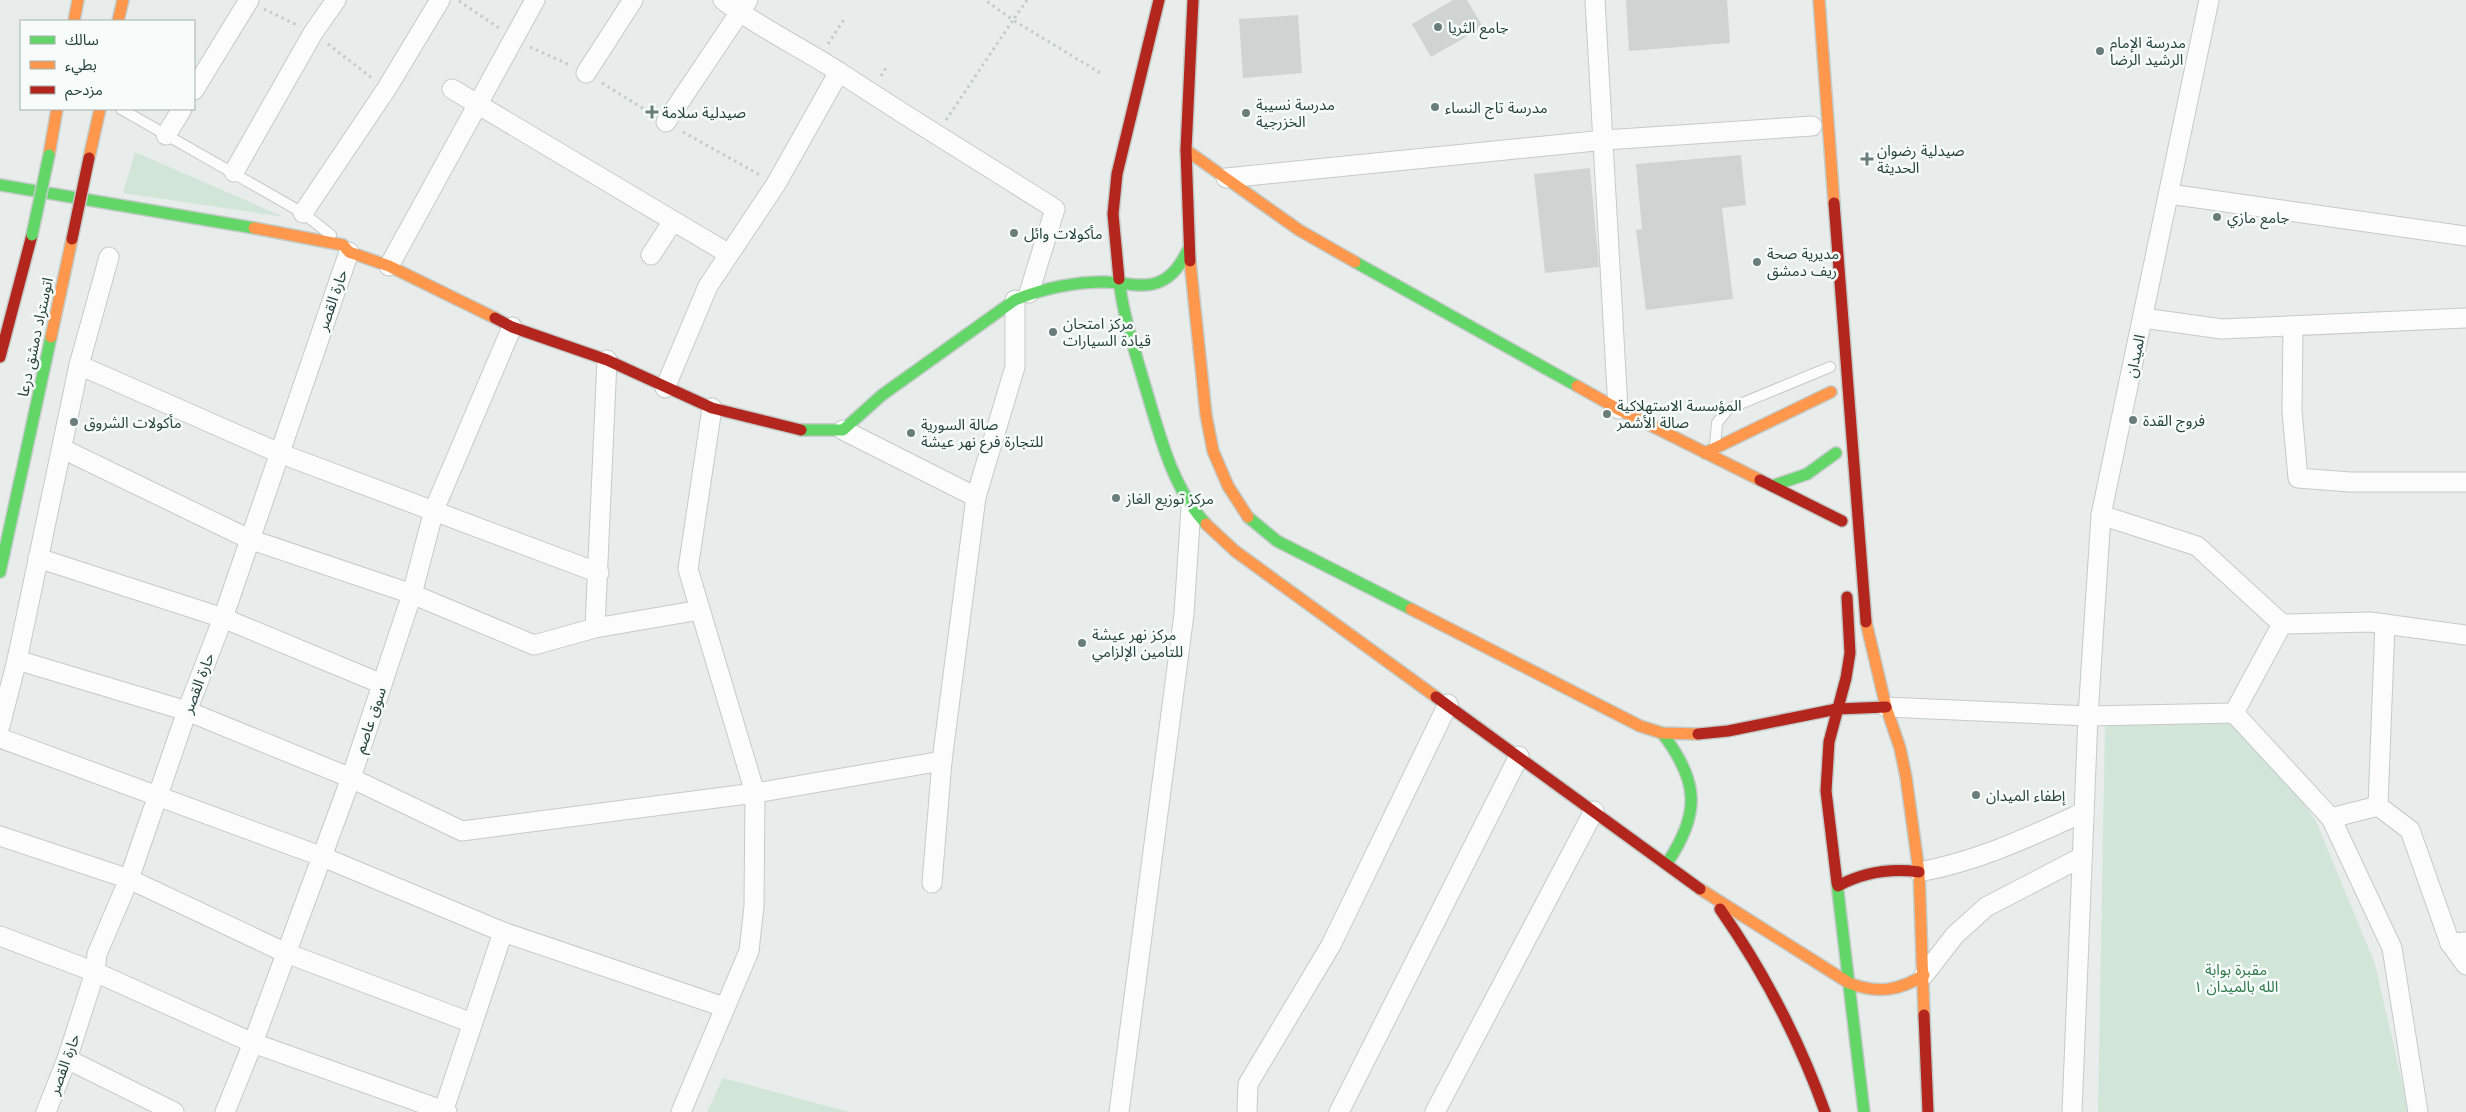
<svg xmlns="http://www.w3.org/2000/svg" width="2466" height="1112" font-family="Arial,'Noto Sans Arabic',sans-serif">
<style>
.green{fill:#d1e6d8}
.building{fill:#cfd4d2}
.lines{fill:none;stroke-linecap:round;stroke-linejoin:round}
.lane-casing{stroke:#c5cac8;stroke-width:12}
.street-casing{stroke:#c5cac8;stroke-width:21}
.fast-casing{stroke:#c3cbc8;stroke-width:14}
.slow-casing{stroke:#c3cbc8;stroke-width:14}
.jam-casing{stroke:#c3cbc8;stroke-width:14}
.path{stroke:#c3ccca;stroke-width:3;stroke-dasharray:2.5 4;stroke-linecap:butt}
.lane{stroke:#fcfcfc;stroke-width:10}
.street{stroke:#fcfcfc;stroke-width:19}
.fast{stroke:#63d668;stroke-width:11}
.slow{stroke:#ff974d;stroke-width:11}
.jam{stroke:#b3261e;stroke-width:11}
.fast-bridge-casing{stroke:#c3ccc9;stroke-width:14;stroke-linecap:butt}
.jam-bridge-casing{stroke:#c3ccc9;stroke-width:14;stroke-linecap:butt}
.fast-bridge{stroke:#63d668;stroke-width:11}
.jam-bridge{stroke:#b3261e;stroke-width:11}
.poi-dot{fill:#697e78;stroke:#f7fbf9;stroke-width:2}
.labels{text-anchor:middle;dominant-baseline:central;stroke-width:5;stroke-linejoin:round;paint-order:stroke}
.poi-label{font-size:15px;fill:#24423a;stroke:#f7fbf9;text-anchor:start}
.street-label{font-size:15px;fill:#24423a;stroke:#f7fbf9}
.park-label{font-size:15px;fill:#2d7a4b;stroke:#f7fbf9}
</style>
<rect width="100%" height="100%" fill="#e8edeb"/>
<g class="green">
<path d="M 135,152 L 284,217 L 123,193 Z"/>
<path d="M 2243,718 L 2316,821 L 2375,964 L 2409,1112 L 2098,1112 L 2105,723 Z"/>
<path d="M 723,1078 L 849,1112 L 707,1112 Z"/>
</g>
<g class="building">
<path d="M 1453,0 L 1467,0 L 1483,27 L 1431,57 L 1412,24 Z"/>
<path d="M 1626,0 L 1727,0 L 1730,43 L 1629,51 Z"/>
<path d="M 1298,15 L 1302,73 L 1243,78 L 1239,19 Z"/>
<path d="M 1741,155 L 1746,205 L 1722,208 L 1733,299 L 1646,310 L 1636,230 L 1642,229 L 1636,164 Z"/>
<path d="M 1590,168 L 1599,267 L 1545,273 L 1534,174 Z"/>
</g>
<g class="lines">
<g class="lane-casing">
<g id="lane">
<path d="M 121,109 L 303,213 L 331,235"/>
<path d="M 1715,446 L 1717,423 L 1728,409 L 1830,367"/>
</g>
</g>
<g class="street-casing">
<g id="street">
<path d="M 723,0 C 759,28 801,47 839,72 C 910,119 983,163 1055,209 L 1029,293"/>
<path d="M 1595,0 L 1618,409"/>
<path d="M 586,73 L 633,0"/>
<path d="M 452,89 L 729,254"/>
<path d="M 194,90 L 249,0"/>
<path d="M 666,122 L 748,0"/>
<path d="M 166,135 L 182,109"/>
<path d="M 234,172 L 313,33 L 336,0"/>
<path d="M 1226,178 L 1605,140 L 1812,126"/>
<path d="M 2169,194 L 2466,236"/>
<path d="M 303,213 L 387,88 L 440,0"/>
<path d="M 651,255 L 673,221"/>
<path d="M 389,266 L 535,0"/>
<path d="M 2143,318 L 2222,329 L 2466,318"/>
<path d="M 2293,327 L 2292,411 L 2298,478 L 2350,482 L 2466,482"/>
<path d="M 79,365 L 279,453 L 599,573"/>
<path d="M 665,388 L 708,286 L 776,184 L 839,72"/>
<path d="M 843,430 L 976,497 L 1015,367 L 1015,300"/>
<path d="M 63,449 L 249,539 L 412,594 L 534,645 L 595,628 L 700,610"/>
<path d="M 2101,515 L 2197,546 L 2282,624 L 2234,713"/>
<path d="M 38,558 L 223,618 L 382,684"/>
<path d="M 2282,624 L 2370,622 L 2466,635"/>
<path d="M 595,628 L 607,360"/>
<path d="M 17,660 L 187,711 L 351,778 L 462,831 L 755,793 L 942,761"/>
<path d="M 1886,707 L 2088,716 L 2234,713 L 2331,818 L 2392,948 L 2418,1112"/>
<path d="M 0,726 L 17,660 L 79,365 L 109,257"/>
<path d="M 0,738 L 323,857 L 503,932 L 724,1007"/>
<path d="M 2378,806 L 2385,624"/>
<path d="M 2331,818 L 2378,806 L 2410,830 L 2450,943 L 2466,942"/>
<path d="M 0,836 L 129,879 L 286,953 L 472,1023"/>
<path d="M 1919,872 C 1979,861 2029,837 2084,812"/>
<path d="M 932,883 L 942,761 L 976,497"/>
<path d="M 0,936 L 95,972 L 253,1043 L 447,1112"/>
<path d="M 2450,943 L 2466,965"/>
<path d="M 1924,975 L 1955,935 L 1986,907 L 2082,857"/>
<path d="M 67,1059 L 174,1112"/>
<path d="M 46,1112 L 67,1059 L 95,972 L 97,954 L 129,879 L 187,711 L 223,618 L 349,252"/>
<path d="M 225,1112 L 253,1043 L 351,778 L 412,594 L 434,510 L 512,327"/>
<path d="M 443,1112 L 503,932"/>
<path d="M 681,1112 L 749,951 L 754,906 L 755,793 L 688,569 L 712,408"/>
<path d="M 1119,1112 L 1184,614 L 1191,507"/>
<path d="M 1247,1112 L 1248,1084 L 1331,945 L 1448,704"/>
<path d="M 1339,1112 L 1519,756"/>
<path d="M 1435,1112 L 1594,811"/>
<path d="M 2072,1112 L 2088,716 L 2101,515 L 2209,0"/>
</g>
</g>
<g class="fast-casing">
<g id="fast">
<path d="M 0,185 L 254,228"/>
<path d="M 1355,262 L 1577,386"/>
<path d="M 1119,279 C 1123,316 1135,351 1145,386 C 1160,435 1171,486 1206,524"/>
<path d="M 801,430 L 843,430 L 882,395 L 1015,300 C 1044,288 1074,282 1105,282 C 1123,282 1142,289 1159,282 C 1174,276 1182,262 1189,248"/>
<path d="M 1772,486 L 1807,474 L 1836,453"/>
<path d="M 1248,517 L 1277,541 L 1411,609"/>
<path d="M 0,572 L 51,337"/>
<path d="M 1662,733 C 1699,781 1701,813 1667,863"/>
<path d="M 1837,883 L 1864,1112"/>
</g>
</g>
<g class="slow-casing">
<g id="slow">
<path d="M 1819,0 L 1834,203"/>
<path d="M 74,21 L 78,0"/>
<path d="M 118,21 L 123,0"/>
<path d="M 1186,150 L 1299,230 L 1355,262"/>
<path d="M 49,155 L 57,109"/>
<path d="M 89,158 L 100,109"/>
<path d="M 254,228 L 343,245 L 349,252 L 389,266 L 495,318"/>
<path d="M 1190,261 L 1206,415 L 1213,451 L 1228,486 L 1248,517"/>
<path d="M 51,337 L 72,239"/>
<path d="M 1577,386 L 1618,409 L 1760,480"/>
<path d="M 1705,453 L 1831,392"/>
<path d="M 1206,524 L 1235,551 L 1436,697"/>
<path d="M 1411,609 L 1640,726 L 1662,733 L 1698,734"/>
<path d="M 1866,622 L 1886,707 L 1900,748 L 1906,777 L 1919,872 L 1924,1015"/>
<path d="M 1700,889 L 1849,983 C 1877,994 1899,991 1924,975"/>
</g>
</g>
<g class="jam-casing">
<g id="jam">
<path d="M 1834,203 L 1866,622"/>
<path d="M 1190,261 L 1186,150 L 1193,0"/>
<path d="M 1119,279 L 1113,214 L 1117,174 L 1159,0"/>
<path d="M 495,318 L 512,327 L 607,360 L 712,408 L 801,430"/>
<path d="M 0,357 L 32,235"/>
<path d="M 1760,480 L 1842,521"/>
<path d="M 1436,697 L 1700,889"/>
<path d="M 1698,734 L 1728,731 L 1837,709 L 1886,707"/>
<path d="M 1837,883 L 1826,791 L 1829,742 L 1846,678 L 1850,653 L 1847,597"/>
<path d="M 1838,886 C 1864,872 1890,868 1919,872"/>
<path d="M 1720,909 C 1764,972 1799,1039 1825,1112"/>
<path d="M 1924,1015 L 1928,1112"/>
</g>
</g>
<g class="path">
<path d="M 1027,0 L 1013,20 L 1102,74"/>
<path d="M 459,1 L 499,28"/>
<path d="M 264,9 L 297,25"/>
<path d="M 328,44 L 372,78"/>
<path d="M 828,44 L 845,18"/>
<path d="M 530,47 L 570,65"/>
<path d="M 881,76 L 888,65"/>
<path d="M 602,83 L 649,112"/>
<path d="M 946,120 L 1013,20 L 985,0"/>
<path d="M 683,132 L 760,175"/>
</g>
<use href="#lane" class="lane"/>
<use href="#street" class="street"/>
<use href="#fast" class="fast"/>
<use href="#slow" class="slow"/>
<use href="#jam" class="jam"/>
<g class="fast-bridge-casing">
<path id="fast-bridge" d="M 32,235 L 49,155"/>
</g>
<g class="jam-bridge-casing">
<path id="jam-bridge" d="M 72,239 L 89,158"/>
</g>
<use href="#fast-bridge" class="fast-bridge"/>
<use href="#jam-bridge" class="jam-bridge"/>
</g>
<g class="poi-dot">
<circle cx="1438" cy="27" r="5"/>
<circle cx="2100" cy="51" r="5"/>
<circle cx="1435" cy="107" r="5"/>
<path d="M649.5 104.5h5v5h5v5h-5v5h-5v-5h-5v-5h5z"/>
<circle cx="1246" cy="113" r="5"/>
<path d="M1864.5 151.5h5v5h5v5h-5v5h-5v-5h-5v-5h5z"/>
<circle cx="2217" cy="217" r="5"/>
<circle cx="1014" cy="233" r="5"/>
<circle cx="1757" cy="262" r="5"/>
<circle cx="1053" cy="332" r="5"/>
<circle cx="1607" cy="414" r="5"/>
<circle cx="2133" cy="420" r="5"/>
<circle cx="74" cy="422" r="5"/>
<circle cx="911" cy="433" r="5"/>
<circle cx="1116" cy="498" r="5"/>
<circle cx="1082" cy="643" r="5"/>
<circle cx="1976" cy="795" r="5"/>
</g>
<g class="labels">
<g class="poi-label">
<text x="1448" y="27">جامع الثريا</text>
<text x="2110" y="42">مدرسة الإمام<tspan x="2110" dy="17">الرشيد الرضا</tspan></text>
<text x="1256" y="104">مدرسة نسيبة<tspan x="1256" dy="17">الخزرجية</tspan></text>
<text x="1445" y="107">مدرسة تاج النساء</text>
<text x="662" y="112">صيدلية سلامة</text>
<text x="1877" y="150">صيدلية رضوان<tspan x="1877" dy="17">الحديثة</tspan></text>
<text x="2227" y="217">جامع مازي</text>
<text x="1024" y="233">مأكولات وائل</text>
<text x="1767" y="253">مديرية صحة<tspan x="1767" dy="17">ريف دمشق</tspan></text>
<text x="1063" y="323">مركز امتحان<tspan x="1063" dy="17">قيادة السيارات</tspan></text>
<text x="1617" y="405">المؤسسة الاستهلاكية<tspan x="1617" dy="17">صالة الأشمر</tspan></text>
<text x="2143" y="420">فروج القدة</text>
<text x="84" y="422">مأكولات الشروق</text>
<text x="921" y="424">صالة السورية<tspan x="921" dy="17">للتجارة فرع نهر عيشة</tspan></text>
<text x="1126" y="498">مركز توزيع الغاز</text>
<text x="1092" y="634">مركز نهر عيشة<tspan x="1092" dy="17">للتامين الإلزامي</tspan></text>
<text x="1986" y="795">إطفاء الميدان</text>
</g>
<g class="street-label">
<text transform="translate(332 300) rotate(-71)">حارة القصر</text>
<text transform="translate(35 337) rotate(-78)">اتوستراد دمشق درعا</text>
<text transform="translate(2135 356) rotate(-78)">الميدان</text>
<text transform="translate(198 683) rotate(-69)">حارة القصر</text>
<text transform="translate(370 720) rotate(-71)">سوق عاصم</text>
<text transform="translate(64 1064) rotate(-70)">حارة القصر</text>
</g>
<g class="park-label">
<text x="2236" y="969">مقبرة بوابة<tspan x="2236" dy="17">الله بالميدان ١</tspan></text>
</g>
</g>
<rect x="20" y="20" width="175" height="90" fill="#f7fbf9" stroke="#a3b1ad"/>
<rect x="30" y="36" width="25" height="8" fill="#63d668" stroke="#a3b1ad"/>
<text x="65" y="45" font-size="15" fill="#24423a">سالك</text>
<rect x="30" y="61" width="25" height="8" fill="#ff974d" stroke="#a3b1ad"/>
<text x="65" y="70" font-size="15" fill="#24423a">بطيء</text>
<rect x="30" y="86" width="25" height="8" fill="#b3261e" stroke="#a3b1ad"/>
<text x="65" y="95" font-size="15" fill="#24423a">مزدحم</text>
</svg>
